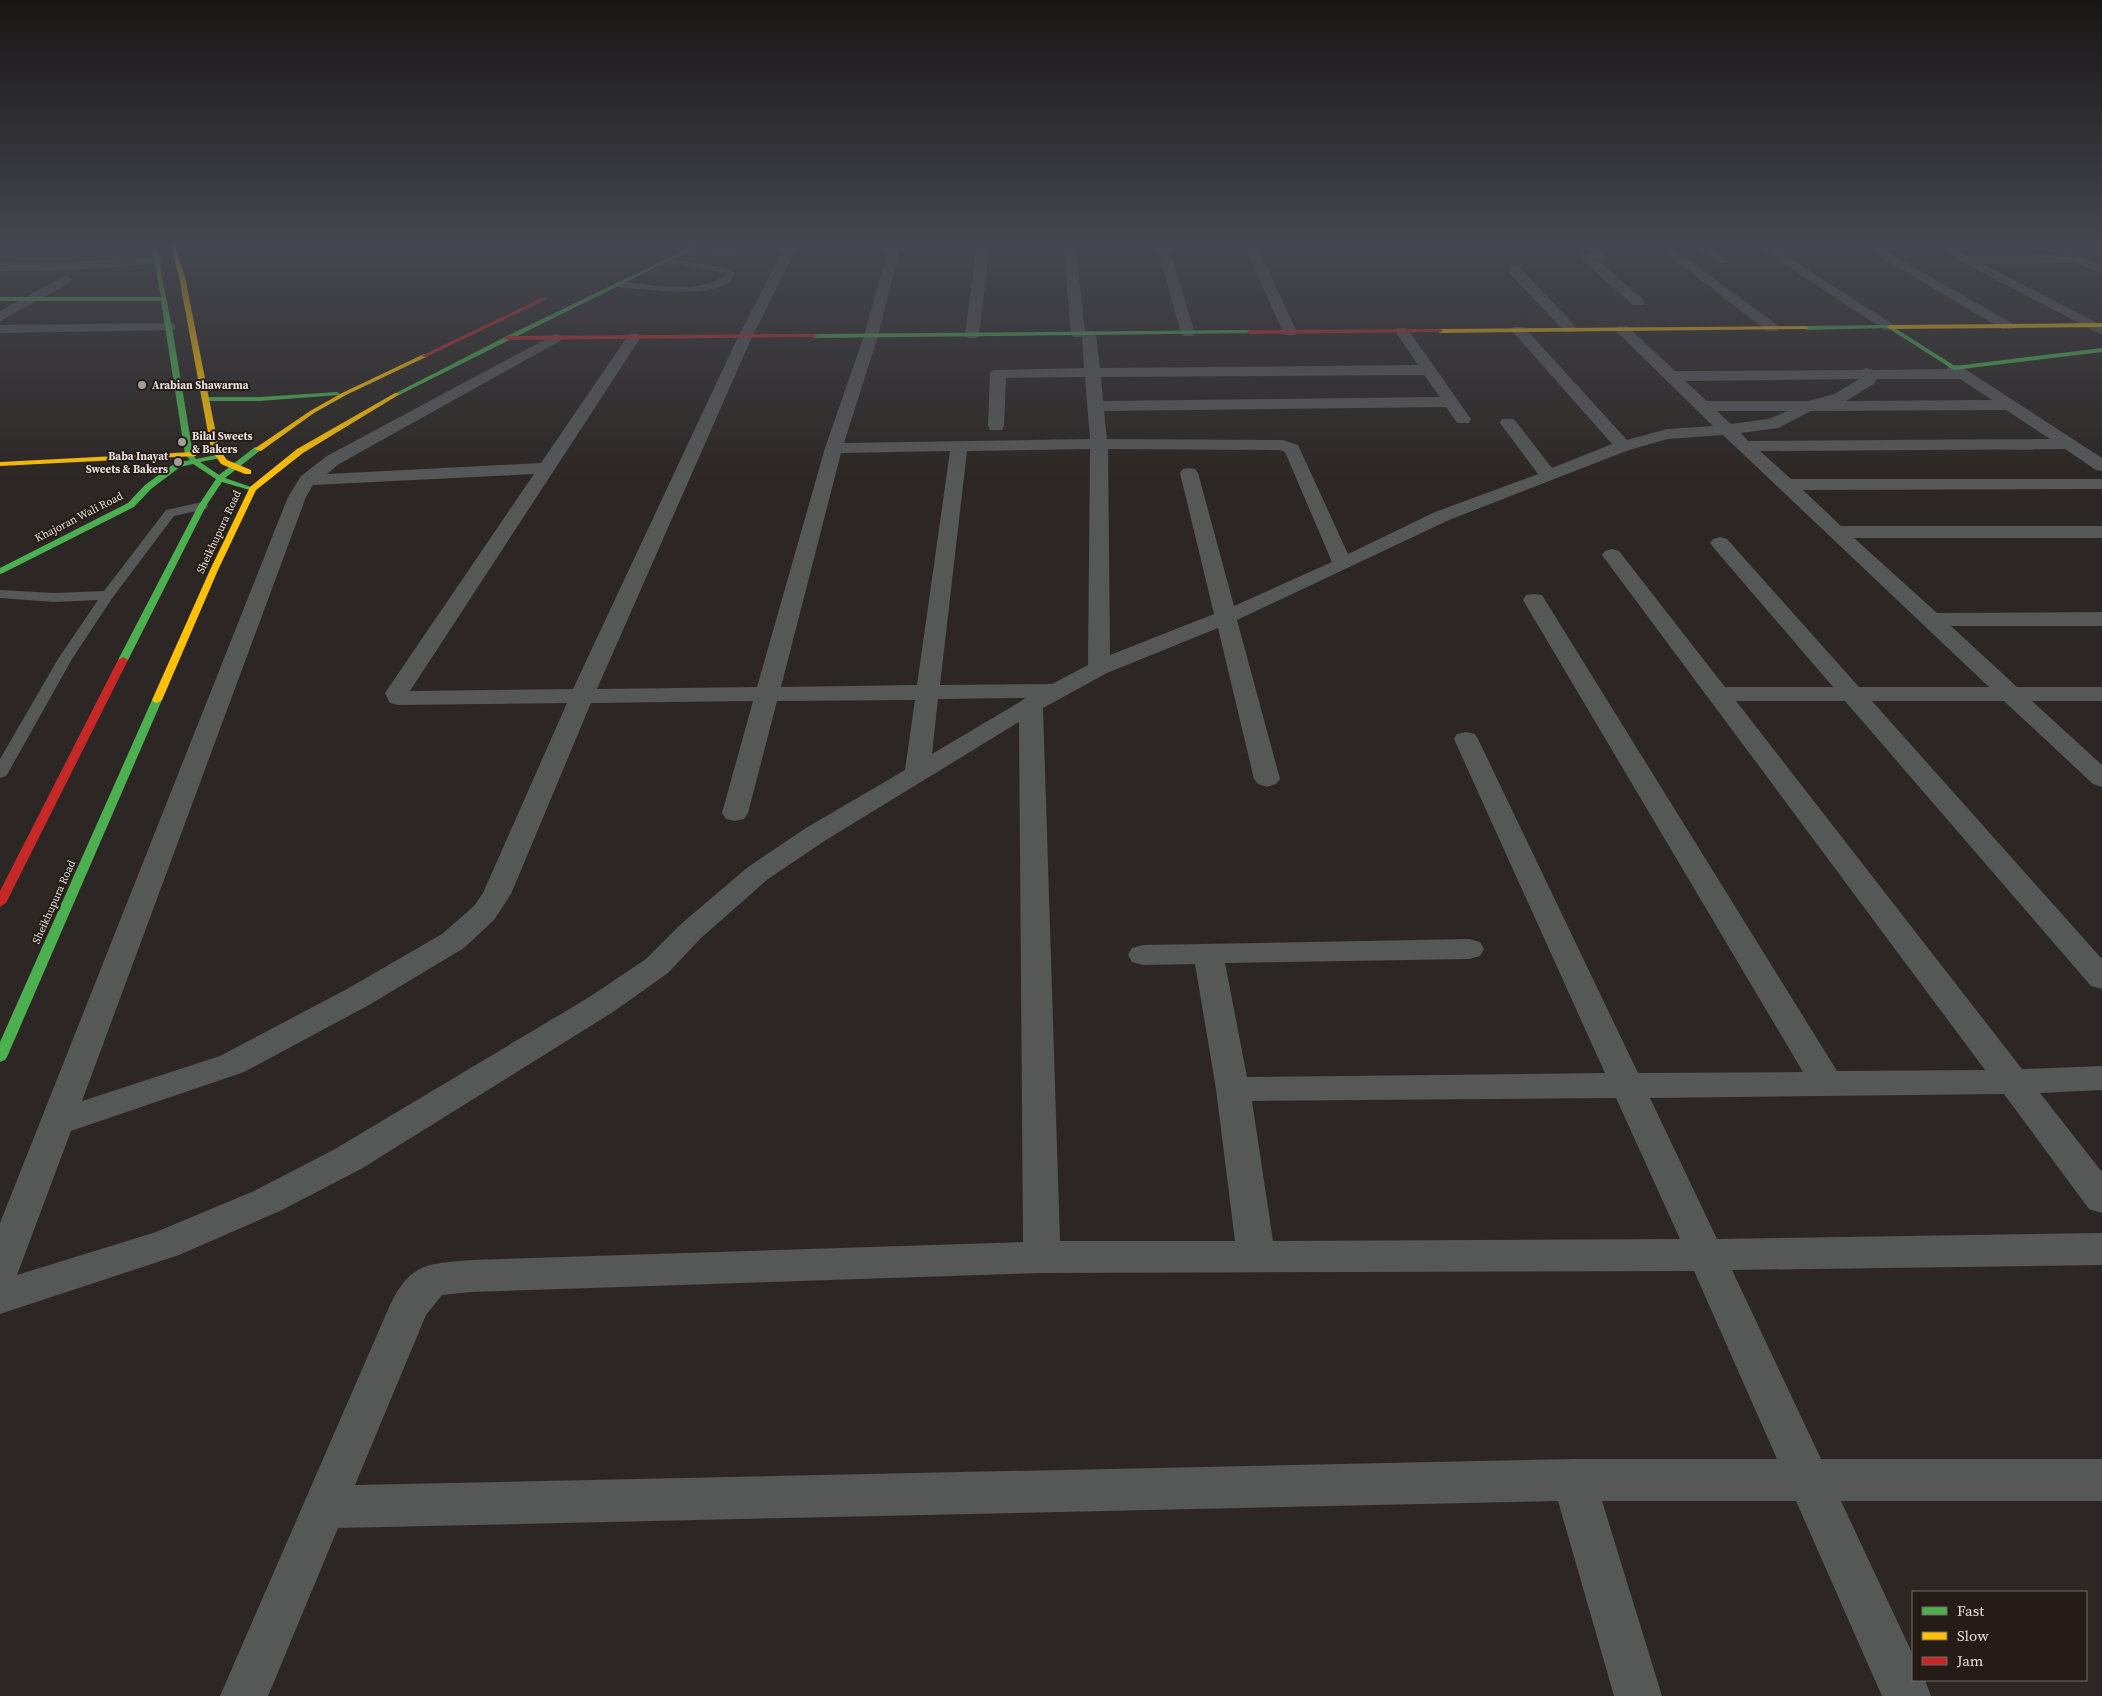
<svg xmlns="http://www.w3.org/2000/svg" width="2102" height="1696" font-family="'Source Serif 4',serif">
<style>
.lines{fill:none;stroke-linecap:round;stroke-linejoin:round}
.lane{fill:#565757;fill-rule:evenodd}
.street{fill:#565757;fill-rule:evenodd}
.fast{fill:#4caf50;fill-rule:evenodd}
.slow{fill:#ffc107;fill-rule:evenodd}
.jam{fill:#c62828;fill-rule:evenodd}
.poi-dot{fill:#a49e9b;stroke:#261c17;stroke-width:2}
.labels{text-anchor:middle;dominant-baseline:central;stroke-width:4;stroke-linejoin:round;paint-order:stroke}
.far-poi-label{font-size:11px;font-weight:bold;fill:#e5dedb;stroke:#261c17;text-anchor:start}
.far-street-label{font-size:11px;fill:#e5dedb;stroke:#261c17}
</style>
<rect width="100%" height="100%" fill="#2c2724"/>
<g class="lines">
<g class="lane">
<path d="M 665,258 L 727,268 L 735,273 C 733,276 730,280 728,282 C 707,299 644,289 618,287 L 614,284 L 618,281 C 645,284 707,296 726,273 L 668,262 L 665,262 Z"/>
<path d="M 202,502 L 206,503 L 208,506 L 206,509 L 174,516 L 113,597 L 72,659 L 8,773 L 6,776 L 0,778 L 0,759 L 58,659 L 98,600 L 54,602 L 0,598 L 0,590 L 54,593 L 104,591 L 166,510 Z"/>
</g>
<g class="street">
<path d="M 1355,243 L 1357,246 L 1351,250 L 1259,250 L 1297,332 L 1295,335 L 1285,335 L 1283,332 L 1246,250 L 1170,251 L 1195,333 L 1193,336 L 1183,336 L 1181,333 L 1158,251 L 1076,251 L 1085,331 L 1094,331 L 1096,334 L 1100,368 L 1418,365 L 1395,331 L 1397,328 L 1407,328 L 1471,419 L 1469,423 L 1457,423 L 1446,407 L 1104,411 L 1107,439 L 1283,440 L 1298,445 L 1348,554 L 1435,512 L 1538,474 L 1500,423 L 1502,419 L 1514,419 L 1552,468 L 1612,444 L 1514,333 L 1512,330 L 1514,327 L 1524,327 L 1627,440 L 1667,429 L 1713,426 L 1617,332 L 1615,329 L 1617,326 L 1627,326 L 1675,371 L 1861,370 L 1867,368 L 1873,370 L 1947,369 L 1949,365 L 1959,365 L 2102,458 L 2102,471 L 2096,470 L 2065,449 L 1760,451 L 1791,479 L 2102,479 L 2102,489 L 1803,490 L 1841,526 L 2102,526 L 2102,538 L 1854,538 L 1937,613 L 2102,612 L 2102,626 L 1951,626 L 2017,687 L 2102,687 L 2102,701 L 2032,701 L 2102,765 L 2102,787 L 2093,784 L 2004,701 L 1872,701 L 2102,959 L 2102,989 L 2091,986 L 1845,701 L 1736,701 L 2022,1069 L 2102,1066 L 2102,1090 L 2040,1093 L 2102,1172 L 2102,1213 L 2089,1209 L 2004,1094 L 1650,1098 L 1717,1239 L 2102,1233 L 2102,1265 L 1732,1270 L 1821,1459 L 2102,1459 L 2102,1501 L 1841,1501 L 1913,1655 L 1913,1680 L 1925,1680 L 1931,1696 L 1882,1696 L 1796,1501 L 1602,1501 L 1662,1696 L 1614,1696 L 1558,1501 L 338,1528 L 268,1696 L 220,1696 L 390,1305 C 411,1262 428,1264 471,1260 L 1023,1242 L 1019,722 L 826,840 L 768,879 L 701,938 L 668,973 L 613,1012 L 361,1169 L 280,1211 L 179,1255 L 0,1314 L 0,1223 L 288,497 L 301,476 L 327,456 L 555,334 L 560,335 L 562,338 L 560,341 L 339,464 L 327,474 L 541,463 L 629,334 L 639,334 L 641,337 L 410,691 L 573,689 L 738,337 L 782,252 L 689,253 L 685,252 L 683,249 L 685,246 ZM 976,251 L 965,335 L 967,338 L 977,338 L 979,335 L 989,251 L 1064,251 L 1071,334 L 1073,337 L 1082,337 L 1084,368 L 993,370 L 990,373 L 988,426 L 990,430 L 1002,430 L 1004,426 L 1006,378 L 1085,377 L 1090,439 L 844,443 L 878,336 L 899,252 ZM 795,252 L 887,252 L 864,336 L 825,448 L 757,687 L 597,689 L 752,337 ZM 1424,375 L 1440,397 L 1103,401 L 1101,377 ZM 1859,379 L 1835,394 L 1808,401 L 1707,401 L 1685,381 ZM 1877,379 L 1960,379 L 1992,400 L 1846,401 L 1875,383 ZM 2006,410 L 2050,439 L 1748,441 L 1741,433 L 1778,428 L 1811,411 ZM 1717,411 L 1788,411 L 1768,419 L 1731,424 ZM 1723,435 L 1989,687 L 1859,687 L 1727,539 L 1720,537 L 1713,539 L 1710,543 L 1713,547 L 1833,687 L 1725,687 L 1619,551 L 1612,549 L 1605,551 L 1602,555 L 1985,1070 L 1837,1071 L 1545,600 L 1542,595 L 1534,594 L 1526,595 L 1523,600 L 1803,1072 L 1638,1073 L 1478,739 L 1475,734 L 1466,732 L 1457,734 L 1454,739 L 1605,1073 L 1247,1077 L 1225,963 L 1469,959 L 1480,956 L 1484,949 L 1480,942 L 1469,939 L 1143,945 L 1132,948 L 1128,955 L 1132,962 L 1143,965 L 1195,964 L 1216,1089 L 1235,1241 L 1060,1241 L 1043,708 L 1107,673 L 1218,628 L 1254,779 L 1258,784 L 1267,787 L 1276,784 L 1280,779 L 1237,620 L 1449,520 L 1629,450 L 1668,439 ZM 1090,449 L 1088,665 L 1052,684 L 940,685 L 967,451 ZM 1108,449 L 1280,450 L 1285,452 L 1332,562 L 1234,606 L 1198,473 L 1195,469 L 1189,468 L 1183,469 L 1180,473 L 1214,614 L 1110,655 ZM 950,451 L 917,685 L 781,687 L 841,453 ZM 534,474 L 385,693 L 390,703 L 398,705 L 567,703 L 483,893 L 474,906 L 442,934 L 347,989 L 220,1056 L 82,1101 L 306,497 L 313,485 ZM 1025,698 L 1023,700 L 932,754 L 938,699 ZM 915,700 L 905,770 L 806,828 L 748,867 L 681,924 L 646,959 L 591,996 L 335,1149 L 254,1191 L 156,1232 L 17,1275 L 71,1131 L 244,1072 L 369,1005 L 464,948 L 494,920 L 511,894 L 591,703 L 753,701 L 722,813 L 726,819 L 735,821 L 744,819 L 748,813 L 777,701 ZM 1616,1098 L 1680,1239 L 1273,1241 L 1252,1101 ZM 1694,1271 L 1777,1459 L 1574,1459 L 355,1485 L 426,1315 L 442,1295 L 471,1292 L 1042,1273 Z"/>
<path d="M 1581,243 L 1593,243 L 1605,255 L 1603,258 L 1596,259 L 1643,299 L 1645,302 L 1643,305 L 1633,305 L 1582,260 L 1580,257 L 1582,254 L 1590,253 Z"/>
<path d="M 1653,243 L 1666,243 L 1777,325 L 1779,328 L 1777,331 L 1767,331 Z"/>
<path d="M 1691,243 L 1705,243 L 1729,260 L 1727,263 L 1719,263 Z"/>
<path d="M 1753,243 L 1767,243 L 1897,327 L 1895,330 L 1885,330 Z"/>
<path d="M 1857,243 L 1871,243 L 2012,323 L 2014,326 L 2012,329 L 2002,329 Z"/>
<path d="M 1926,243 L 1940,243 L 1967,256 L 2059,255 L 2054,251 L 2060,247 L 2102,265 L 2102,274 L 2076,263 L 1982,264 L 2102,325 L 2102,335 Z"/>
<path d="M 157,257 L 163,261 L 161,264 L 68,270 L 0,271 L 0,263 L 68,262 Z"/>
<path d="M 1514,266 L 1519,267 L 1575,326 L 1577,329 L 1575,332 L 1565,332 L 1509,273 L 1508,270 Z"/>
<path d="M 66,275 L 73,279 L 71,282 L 0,321 L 0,311 Z"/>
<path d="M 169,323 L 174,324 L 176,327 L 174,330 L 0,333 L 0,325 Z"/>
</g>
<g class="fast">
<path d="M 151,243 L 155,243 L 172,327 L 193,454 L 196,459 L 221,454 L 221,458 L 200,462 L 219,475 L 255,447 L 262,449 L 225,478 L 257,489 L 253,491 L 222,482 L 206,506 L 128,660 L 123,663 L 118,660 L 198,506 L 216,479 L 193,464 L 180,467 L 151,489 L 134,507 L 3,573 L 0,574 L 0,568 L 128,503 L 145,485 L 175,463 L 190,460 L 185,454 L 161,301 L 0,301 L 0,297 L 161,297 Z"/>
<path d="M 700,243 L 705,243 L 399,395 L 394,394 L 505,337 Z"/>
<path d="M 1890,325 L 1955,366 L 2102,348 L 2102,352 L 1954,370 L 1888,328 L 1806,330 L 1803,328 L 1806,326 Z"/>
<path d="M 1250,330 L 1252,331 L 1252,333 L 814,338 L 811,336 L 814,334 Z"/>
<path d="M 337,392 L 340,394 L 339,395 L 259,401 L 204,401 L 201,399 L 204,397 L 259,397 Z"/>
<path d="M 157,697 L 162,700 L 7,1057 L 5,1060 L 0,1062 L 0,1042 L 152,700 Z"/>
</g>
<g class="slow">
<path d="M 170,243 L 174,243 L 185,277 L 219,449 L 227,460 L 251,470 L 251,474 L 245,474 L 221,464 L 211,449 L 179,277 Z"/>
<path d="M 2102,323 L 2102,327 L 1890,329 L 1887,327 L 1890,325 Z"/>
<path d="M 1806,326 L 1808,327 L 1808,329 L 1440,333 L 1437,331 L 1440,329 Z"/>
<path d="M 424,354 L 427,356 L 426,357 L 346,395 L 314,413 L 261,451 L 254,449 L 310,411 L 342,393 Z"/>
<path d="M 395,393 L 400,394 L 303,453 L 256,490 L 218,570 L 162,700 L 157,703 L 154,702 L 152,700 L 210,570 L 250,487 L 297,449 Z"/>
<path d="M 193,452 L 196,452 L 196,456 L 0,466 L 0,462 Z"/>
</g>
<g class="jam">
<path d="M 542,298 L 547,299 L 426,357 L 421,356 Z"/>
<path d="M 1440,329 L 1442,330 L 1442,332 L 1250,334 L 1247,332 L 1250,330 Z"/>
<path d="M 814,334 L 817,336 L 816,337 L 507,340 L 504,338 L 507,336 Z"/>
<path d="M 123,657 L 128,660 L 6,903 L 0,907 L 0,891 L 118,660 Z"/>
</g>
</g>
<linearGradient id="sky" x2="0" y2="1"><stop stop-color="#181514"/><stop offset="0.51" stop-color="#454750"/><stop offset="1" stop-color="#454750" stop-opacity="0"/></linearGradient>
<rect width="2102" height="480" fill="url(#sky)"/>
<g class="poi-dot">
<circle cx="142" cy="385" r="5"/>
<circle cx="182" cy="442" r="5"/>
<circle cx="178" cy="462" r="5"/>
</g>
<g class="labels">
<g class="far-poi-label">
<text x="152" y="385">Arabian Shawarma</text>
<text x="192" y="436">Bilal Sweets<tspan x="192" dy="13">&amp; Bakers</tspan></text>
<text x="168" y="456" text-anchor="end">Baba Inayat<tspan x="168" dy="13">Sweets &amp; Bakers</tspan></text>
</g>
<g class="far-street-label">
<text transform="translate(79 517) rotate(-27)">Khajoran Wali Road</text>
<text transform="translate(219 532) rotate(-65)">Sheikhupura Road</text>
<text transform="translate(54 902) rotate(-66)">Sheikhupura Road</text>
</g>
</g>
<rect x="1912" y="1591" width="175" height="90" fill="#261c17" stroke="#726a65"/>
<rect x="1922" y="1607" width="25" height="8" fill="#4caf50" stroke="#726a65"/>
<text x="1957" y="1616" font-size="15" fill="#e5dedb">Fast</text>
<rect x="1922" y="1632" width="25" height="8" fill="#ffc107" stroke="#726a65"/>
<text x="1957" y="1641" font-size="15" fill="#e5dedb">Slow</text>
<rect x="1922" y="1657" width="25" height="8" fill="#c62828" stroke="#726a65"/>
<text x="1957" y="1666" font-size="15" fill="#e5dedb">Jam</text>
</svg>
